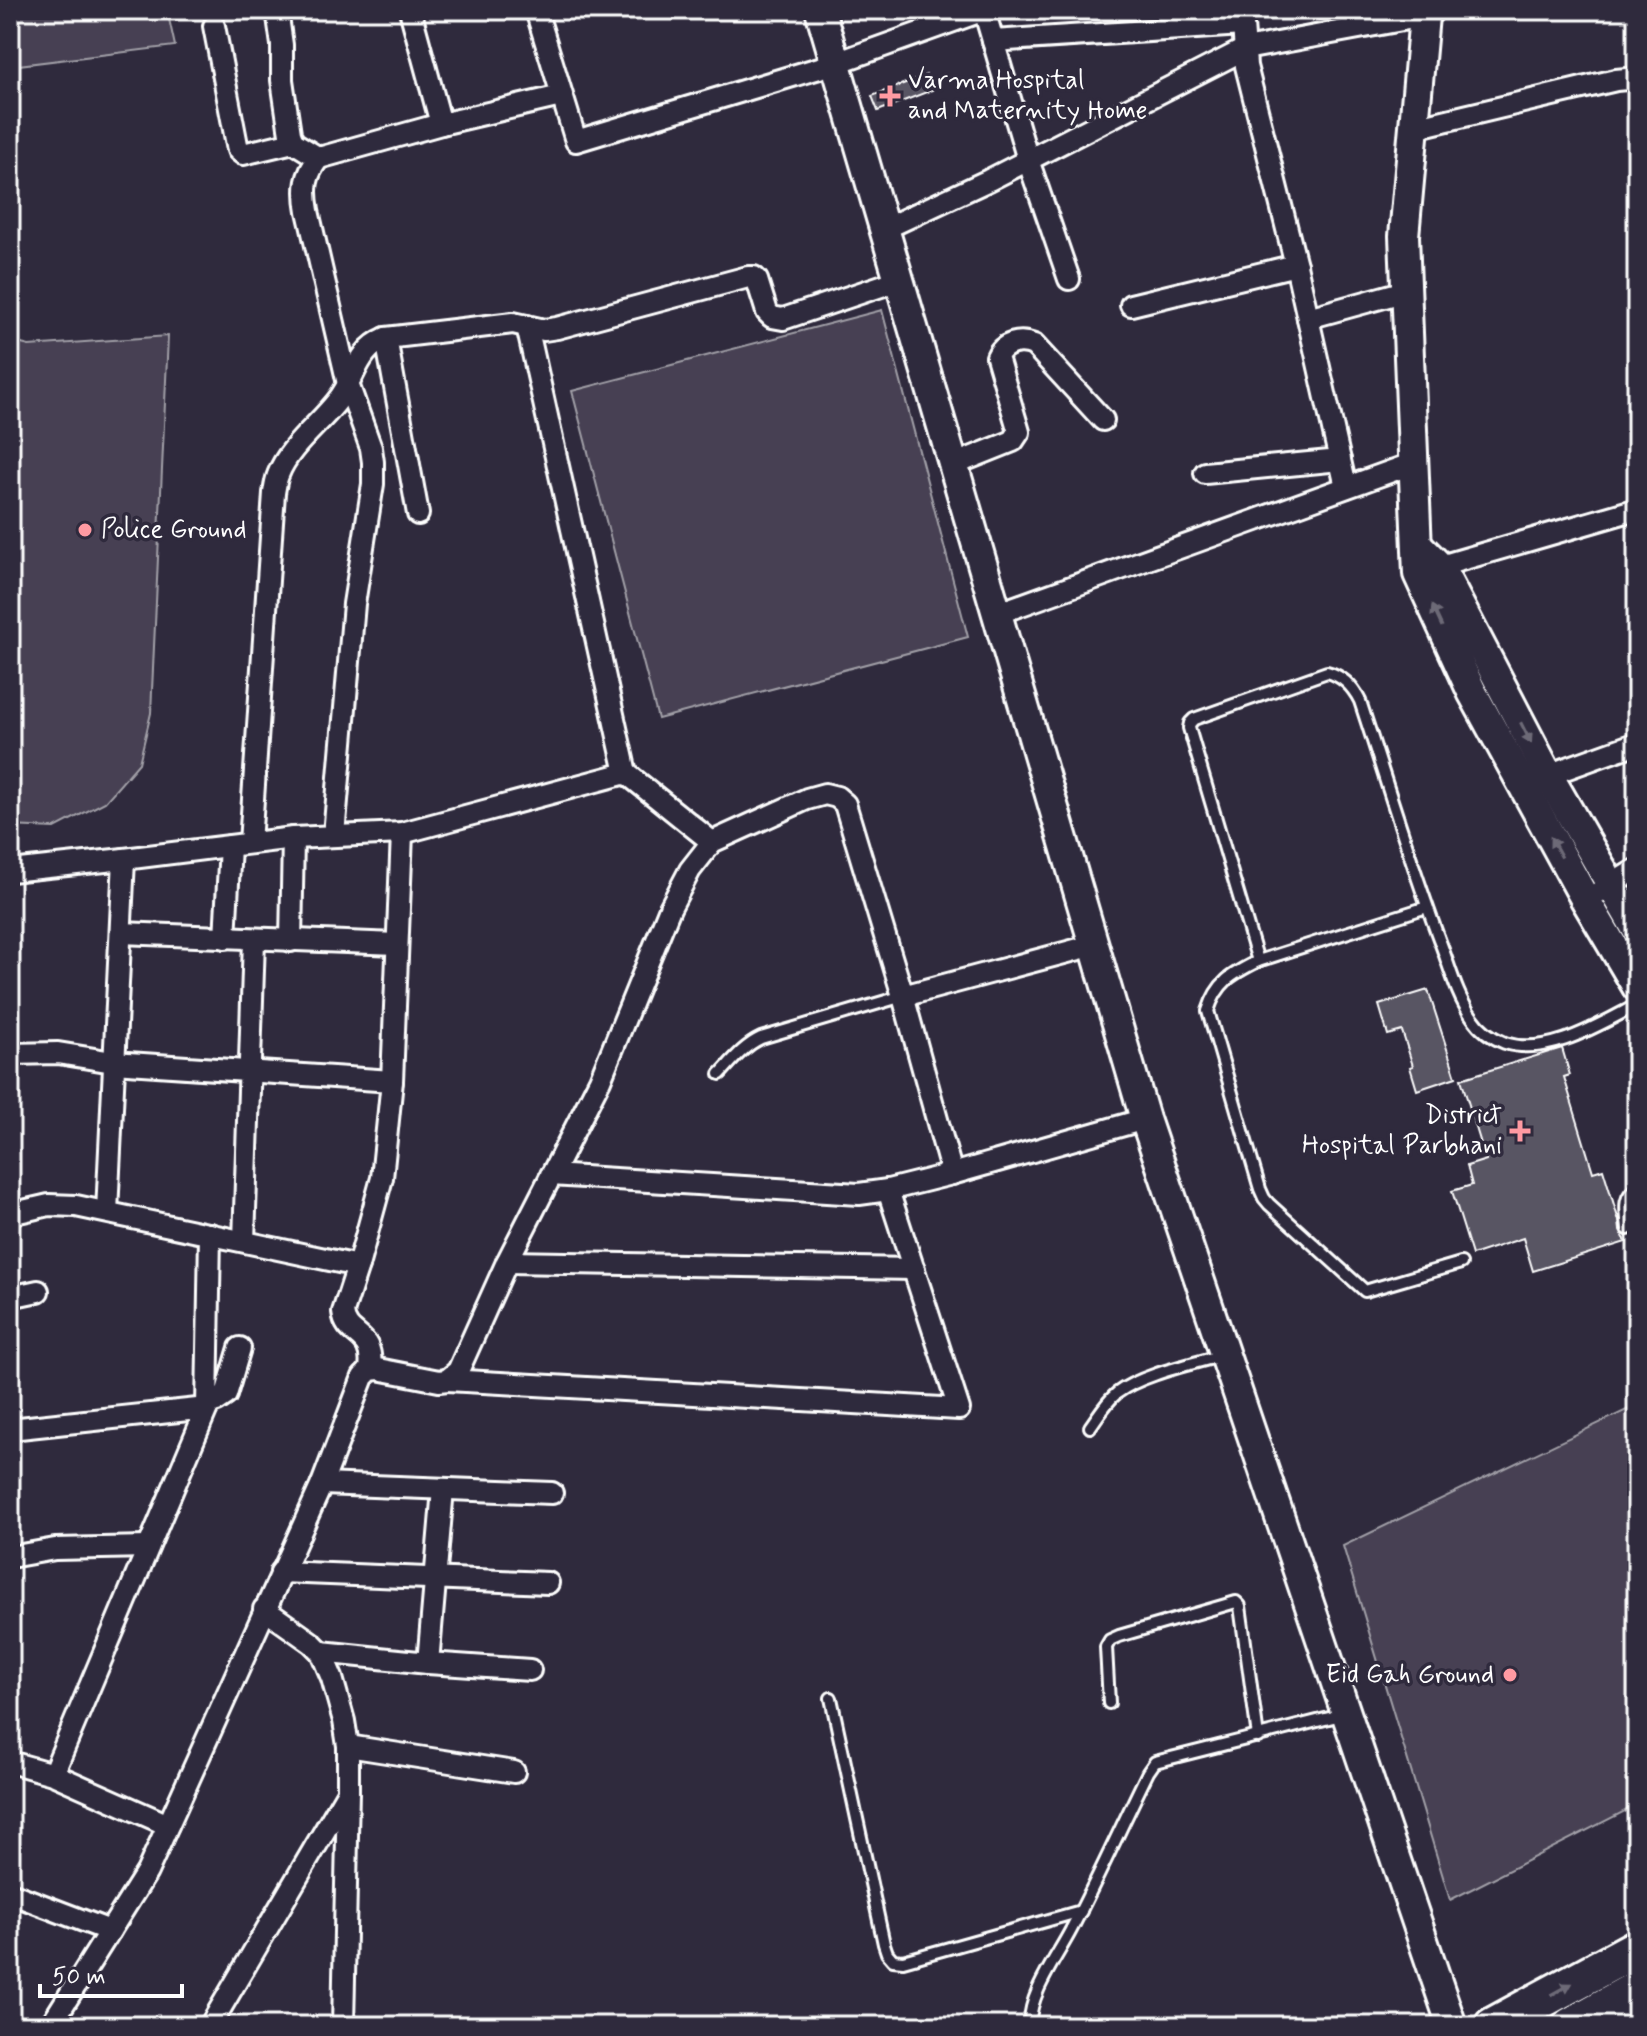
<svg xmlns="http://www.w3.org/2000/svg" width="1647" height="2036" font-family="Mynerve,sans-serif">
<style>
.green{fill:#464152;stroke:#a2a0a8;stroke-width:2}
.building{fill:#595564;stroke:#fff;stroke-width:2}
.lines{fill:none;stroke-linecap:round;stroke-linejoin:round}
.lane-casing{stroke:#fff;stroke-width:16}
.street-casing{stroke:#fff;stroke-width:26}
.secondary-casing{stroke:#fff;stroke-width:34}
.highway-casing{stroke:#fff;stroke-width:42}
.lane{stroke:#2f2a3d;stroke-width:10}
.street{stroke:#2f2a3d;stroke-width:20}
.secondary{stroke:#2f2a3d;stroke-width:28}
.highway{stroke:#2f2a3d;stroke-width:36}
.oneway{fill:#6d6a77}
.poi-dot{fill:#ff9aa2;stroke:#2f2a3d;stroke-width:3}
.labels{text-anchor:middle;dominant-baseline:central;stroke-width:7;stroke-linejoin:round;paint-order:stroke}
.poi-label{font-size:26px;fill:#fff;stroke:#2f2a3d;text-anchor:start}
</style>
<rect width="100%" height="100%" fill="#2f2a3d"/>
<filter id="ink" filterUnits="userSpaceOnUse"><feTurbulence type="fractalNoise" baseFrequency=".0125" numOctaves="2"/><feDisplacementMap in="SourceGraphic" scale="16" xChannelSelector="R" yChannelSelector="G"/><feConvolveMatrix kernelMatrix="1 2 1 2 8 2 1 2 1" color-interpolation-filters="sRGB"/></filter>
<g filter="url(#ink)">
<g class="green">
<path d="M 10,10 L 167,10 L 175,46 L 10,66 Z"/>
<path d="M 882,310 L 968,637 L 658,719 L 572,391 Z"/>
<path d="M 168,336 L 151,713 L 139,763 L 105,802 L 55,828 L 10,826 L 10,341 L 29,346 Z"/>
<path d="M 1637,1405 L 1637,1805 L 1450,1900 L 1343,1546 Z"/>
</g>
<g class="building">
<path d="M 926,75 L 932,90 L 878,111 L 872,96 Z"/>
<path d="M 1428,990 L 1456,1077 L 1417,1090 L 1410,1067 L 1413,1066 L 1402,1031 L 1388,1035 L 1379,1005 Z"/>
<path d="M 1562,1048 L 1570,1075 L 1564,1077 L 1593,1172 L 1603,1169 L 1619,1221 L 1620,1230 L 1626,1242 L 1533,1271 L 1523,1238 L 1472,1255 L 1452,1191 L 1472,1185 L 1467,1166 L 1486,1160 L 1461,1079 Z"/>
</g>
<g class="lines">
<g class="lane-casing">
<g id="lane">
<path d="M 1427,907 L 1258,961 C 1232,974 1217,982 1208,1011 L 1260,1189 L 1264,1198 L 1269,1204 L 1365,1291 L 1461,1263"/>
<path d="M 1258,961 L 1189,728 L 1190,723 L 1194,719 L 1327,672 C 1343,676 1353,687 1360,701 C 1386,780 1410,861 1439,939 C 1449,964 1456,995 1472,1017 C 1480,1029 1492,1038 1505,1043 C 1548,1057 1600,1024 1637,1005"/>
<path d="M 720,1074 C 733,1060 744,1046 761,1038 L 903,996"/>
<path d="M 1628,1229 C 1627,1213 1621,1197 1637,1188"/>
<path d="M 1090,1427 C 1098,1416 1106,1402 1117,1393 C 1142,1374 1193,1364 1223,1355"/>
<path d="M 831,1698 L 884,1944 L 887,1953 L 893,1960 L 903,1961 L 1081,1911"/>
<path d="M 1109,1703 L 1106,1647 L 1110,1640 L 1119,1636 L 1236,1602 L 1240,1606 L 1258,1737"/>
<path d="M 1030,2026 C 1028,1995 1057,1957 1071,1930 C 1098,1878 1122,1825 1148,1772 L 1155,1762 L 1345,1714"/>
</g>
</g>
<g class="street-casing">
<g id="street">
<path d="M 277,10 L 282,45 L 282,80 L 290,134 L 293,142 L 319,158"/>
<path d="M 410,10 L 441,124"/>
<path d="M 536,10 L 576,141 L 836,63 L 984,10"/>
<path d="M 984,10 L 1028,160 L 1069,279"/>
<path d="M 1242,10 L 1246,66 L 1296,265 L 1346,487"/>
<path d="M 214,26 L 238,150 L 243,154 L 293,142"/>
<path d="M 993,41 L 1243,25"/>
<path d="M 1414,128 L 1616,80 L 1637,78"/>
<path d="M 884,229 L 989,180 L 1245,49 L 1424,16"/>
<path d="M 1131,305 L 1296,265"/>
<path d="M 1308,318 L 1406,291"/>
<path d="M 527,326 L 626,773"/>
<path d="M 386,338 L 418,514"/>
<path d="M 953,465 L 1013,441 L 1019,432 L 997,357 C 1003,343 1020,339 1034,345 L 1103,420"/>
<path d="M 1205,473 L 1340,460"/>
<path d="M 1430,569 L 1637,509"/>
<path d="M 996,614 L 1414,463"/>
<path d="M 1537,779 L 1637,743"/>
<path d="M 334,835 L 354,604 L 373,484 L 373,462 L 371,448 L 348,384 L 308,211 C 304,189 305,175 319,158 L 441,124 L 561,96"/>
<path d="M 250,843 L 274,493 C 275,487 276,480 278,475 C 289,445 323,422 341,396 C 357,373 358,350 386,338 L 513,323 L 544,330 L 557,328 L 748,277 L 754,277 L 757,280 L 767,312 L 772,317 L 783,319 L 899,280"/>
<path d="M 10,871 L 124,859 L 293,838 L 402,833 L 626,773 L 712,842"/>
<path d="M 1599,892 L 1637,869"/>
<path d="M 121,933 L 397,944"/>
<path d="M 225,938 L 230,846"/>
<path d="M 291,941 L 293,838"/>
<path d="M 10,1054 L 58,1053 L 113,1062 L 392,1081"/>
<path d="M 952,1174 L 1145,1119"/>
<path d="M 551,1175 L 859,1194 L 888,1190 L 952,1174 L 903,996"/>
<path d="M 107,1212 L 124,859"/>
<path d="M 10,1214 L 49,1205 L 76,1206 L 358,1266"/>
<path d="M 244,1241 L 254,940"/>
<path d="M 507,1262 L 914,1269"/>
<path d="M 10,1297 L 38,1291"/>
<path d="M 370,1370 C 375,1330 346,1340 343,1312 L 358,1266 L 382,1178 L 392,1081 L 402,833"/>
<path d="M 447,1380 L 959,1409 L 888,1190"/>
<path d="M 207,1404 L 217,1401 L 226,1395 L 240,1348"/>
<path d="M 207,1408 L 210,1234"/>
<path d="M 10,1429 L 207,1408 L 53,1774 L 168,1825"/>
<path d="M 322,1484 L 552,1493"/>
<path d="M 10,1557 L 55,1549 L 148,1547"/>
<path d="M 281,1572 L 548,1583"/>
<path d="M 264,1609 L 312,1643 L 321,1652 L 332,1678 L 344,1721 L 348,1746 L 348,1790 L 343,2026"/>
<path d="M 321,1652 L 428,1663 L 530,1670"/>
<path d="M 428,1663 L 443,1489"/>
<path d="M 348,1746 L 514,1772"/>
<path d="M 10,1762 L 53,1774"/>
<path d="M 10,1893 L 110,1931"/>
<path d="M 50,2026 L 147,1872 L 322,1484 L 363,1377 L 370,1370 L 378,1369 L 439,1381 L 447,1380 L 458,1371 L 507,1262 L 600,1080 L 670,908 L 690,870 L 712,842 L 807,799 L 825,794 L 837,797 L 845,804 L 903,996 L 1094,945"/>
<path d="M 210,2026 L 348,1791"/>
</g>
</g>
<g class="secondary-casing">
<g id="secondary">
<path d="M 820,10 L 1145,1119 L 1452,2026"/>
<path d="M 1429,10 L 1424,16 L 1404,236 L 1418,574 L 1472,692 L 1585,899 L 1637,987"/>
<path d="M 1418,545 L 1439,566 L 1548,775 L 1637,930"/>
</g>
</g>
<g class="highway-casing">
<g id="highway">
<path d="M 1493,2026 L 1637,1948"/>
<path d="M 1571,2026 L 1637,1989"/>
</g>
</g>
<use href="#lane" class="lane"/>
<use href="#street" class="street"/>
<use href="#secondary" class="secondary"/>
<use href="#highway" class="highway"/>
</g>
<defs><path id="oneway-solid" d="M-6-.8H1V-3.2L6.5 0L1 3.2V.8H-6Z" transform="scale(2)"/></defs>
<g class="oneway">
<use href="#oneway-solid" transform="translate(1437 616) rotate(-115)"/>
<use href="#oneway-solid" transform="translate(1526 733) rotate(63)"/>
<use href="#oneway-solid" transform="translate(1556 847) rotate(-119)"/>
<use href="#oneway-solid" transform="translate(1562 1989) rotate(-29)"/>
</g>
</g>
<g class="poi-dot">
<path d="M886 84h8v8h8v8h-8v8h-8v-8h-8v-8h8z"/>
<circle cx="85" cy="530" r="8"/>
<path d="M1516 1119h8v8h8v8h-8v8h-8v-8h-8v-8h8z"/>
<circle cx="1510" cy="1675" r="8"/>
</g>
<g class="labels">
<g class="poi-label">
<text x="908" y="81">Varma Hospital<tspan x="908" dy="30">and Maternity Home</tspan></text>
<text x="101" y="530">Police Ground</text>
<text x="1502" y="1116" text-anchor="end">District<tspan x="1502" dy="30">Hospital Parbhani</tspan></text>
<text x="1494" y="1675" text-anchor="end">Eid Gah Ground</text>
</g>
</g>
<rect width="1647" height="2036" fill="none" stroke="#2f2a3d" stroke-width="40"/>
<rect x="20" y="20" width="1607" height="1996" fill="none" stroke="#fff" stroke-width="3" filter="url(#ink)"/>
<path d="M40 1984v12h142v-12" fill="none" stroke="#ffffff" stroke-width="4"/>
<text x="52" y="1984" font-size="24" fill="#ffffff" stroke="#2f2a3d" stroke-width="6" paint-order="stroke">50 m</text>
</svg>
